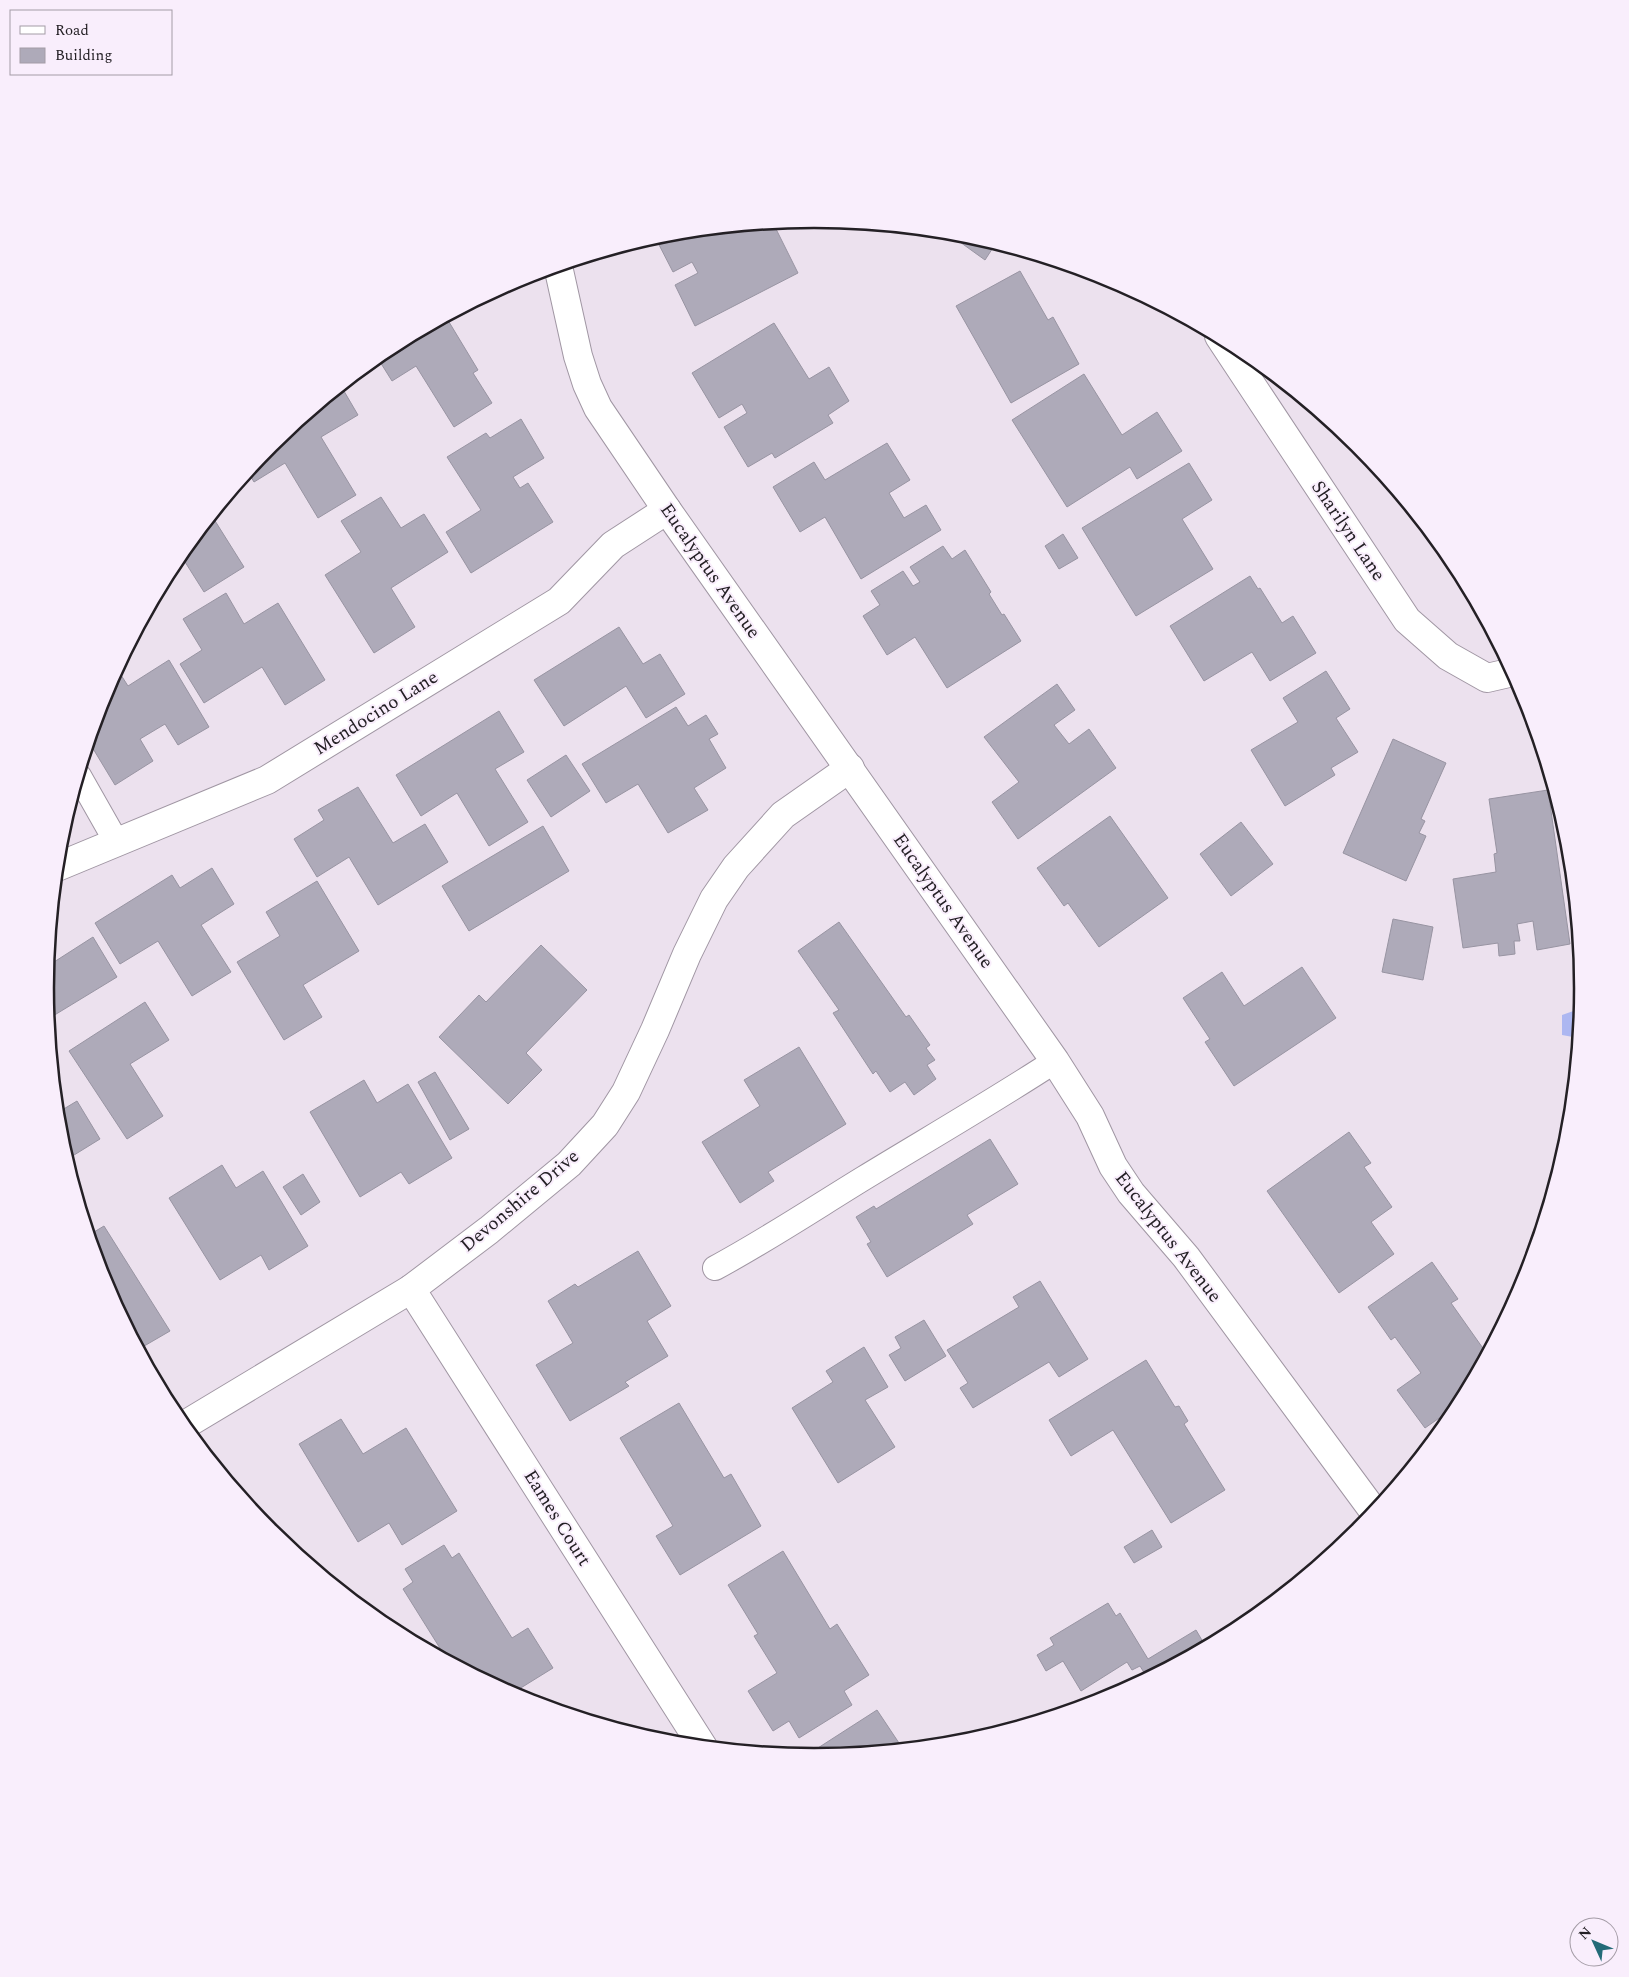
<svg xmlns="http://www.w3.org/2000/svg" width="1629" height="1977" font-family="Spectral,serif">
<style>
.water{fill:#adb7f1}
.building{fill:#aeaab9;stroke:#9894a2}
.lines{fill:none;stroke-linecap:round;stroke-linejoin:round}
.lane-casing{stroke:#a096a3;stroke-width:26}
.street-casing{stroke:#a096a3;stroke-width:30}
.lane{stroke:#fff;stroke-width:24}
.street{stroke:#fff;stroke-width:28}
.labels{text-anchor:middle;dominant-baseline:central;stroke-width:4;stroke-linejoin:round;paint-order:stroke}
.street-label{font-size:19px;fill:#242025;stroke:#f9eefc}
.rim{fill:none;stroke:#242025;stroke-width:2.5}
</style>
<rect width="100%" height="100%" fill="#ece1ee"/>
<path class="water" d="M 1582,1008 L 1578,1049 L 1573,1037 L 1562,1035 L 1562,1015 Z"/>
<g class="building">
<path d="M 773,223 L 798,273 L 695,326 L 675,285 L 698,273 L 692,262 L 673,272 L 655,237 L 665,234 Z"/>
<path d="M 946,232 L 965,234 L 996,243 L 985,260 Z"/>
<path d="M 1020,271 L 1048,320 L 1053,317 L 1079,364 L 1011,403 L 956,306 Z"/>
<path d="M 446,317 L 478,370 L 473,373 L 492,403 L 454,427 L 416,366 L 392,381 L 377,357 L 387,349 Z"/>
<path d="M 774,323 L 809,379 L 829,367 L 849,401 L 828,415 L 833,423 L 775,458 L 772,453 L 748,467 L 724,427 L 747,413 L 742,404 L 719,418 L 692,373 Z"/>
<path d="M 1084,374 L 1122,435 L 1157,412 L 1182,451 L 1137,479 L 1130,467 L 1067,507 L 1012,420 Z"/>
<path d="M 341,386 L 358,415 L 321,437 L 356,495 L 318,518 L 285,463 L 254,482 L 248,472 L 271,444 Z"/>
<path d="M 521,419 L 544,458 L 513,477 L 520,488 L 528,483 L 553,522 L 471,573 L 446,532 L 481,510 L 447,457 L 486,433 L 490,438 Z"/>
<path d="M 887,443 L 910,480 L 889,493 L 904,518 L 926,505 L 941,530 L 861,579 L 825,517 L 800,532 L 773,487 L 814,462 L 825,480 Z"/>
<path d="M 1189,463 L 1212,500 L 1182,519 L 1213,569 L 1136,616 L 1082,528 Z"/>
<path d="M 381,497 L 401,528 L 424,514 L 448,552 L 391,588 L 415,627 L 374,653 L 325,575 L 361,552 L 341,521 Z"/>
<path d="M 212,516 L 244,567 L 204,592 L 180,554 Z"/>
<path d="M 1063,534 L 1078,558 L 1059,569 L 1045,546 Z"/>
<path d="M 943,546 L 952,559 L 965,550 L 991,592 L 989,594 L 1002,615 L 1004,614 L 1021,641 L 947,688 L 915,637 L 887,655 L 863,616 L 880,605 L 871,591 L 903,571 L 913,586 L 920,582 L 910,567 Z"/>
<path d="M 1250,576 L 1258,589 L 1260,588 L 1282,623 L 1293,616 L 1316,653 L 1270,681 L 1252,652 L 1204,681 L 1170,626 Z"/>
<path d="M 226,593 L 244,624 L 278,603 L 325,680 L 285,705 L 262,667 L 204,703 L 180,664 L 202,650 L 183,619 Z"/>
<path d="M 619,627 L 643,664 L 660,654 L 685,694 L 646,718 L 626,686 L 564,726 L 534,680 Z"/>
<path d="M 169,660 L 209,727 L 178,745 L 165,724 L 140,739 L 153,761 L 115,785 L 89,742 L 101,701 L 109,697 L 105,691 L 111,681 L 121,675 L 128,686 Z"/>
<path d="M 1326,671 L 1350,709 L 1336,718 L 1358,752 L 1331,768 L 1335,775 L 1285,806 L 1251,750 L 1298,722 L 1283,698 Z"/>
<path d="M 1057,684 L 1075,710 L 1054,725 L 1069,744 L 1089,729 L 1116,768 L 1018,839 L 992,802 L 1019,782 L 984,737 Z"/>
<path d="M 676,707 L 688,726 L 706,715 L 718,734 L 709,739 L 726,768 L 694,788 L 708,810 L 668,833 L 638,784 L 606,803 L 582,764 Z"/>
<path d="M 499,711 L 524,752 L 495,769 L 528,822 L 489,846 L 457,793 L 421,816 L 396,775 Z"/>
<path d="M 1393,739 L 1446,763 L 1421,819 L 1425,821 L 1419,833 L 1426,836 L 1406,881 L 1343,853 Z"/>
<path d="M 566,755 L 590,791 L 551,817 L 527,780 Z"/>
<path d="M 358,787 L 393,843 L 425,824 L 448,862 L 378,905 L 349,857 L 317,877 L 294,839 L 324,820 L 318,810 Z"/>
<path d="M 1548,790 L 1570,944 L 1537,950 L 1533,921 L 1517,924 L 1520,941 L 1514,941 L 1515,954 L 1499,956 L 1498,943 L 1463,948 L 1453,879 L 1496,872 L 1494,854 L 1497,853 L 1489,799 Z"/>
<path d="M 1110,816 L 1168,898 L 1099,947 L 1068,903 L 1064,906 L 1037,868 Z"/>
<path d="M 1241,822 L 1273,864 L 1231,896 L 1200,854 Z"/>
<path d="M 543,826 L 569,871 L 469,931 L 442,886 Z"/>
<path d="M 212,868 L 234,904 L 201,925 L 231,972 L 192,996 L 158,941 L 120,964 L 95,923 L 172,875 L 180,888 Z"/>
<path d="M 317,881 L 359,951 L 303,985 L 322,1017 L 284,1040 L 237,962 L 280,936 L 266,912 Z"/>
<path d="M 1393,919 L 1433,927 L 1423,980 L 1382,972 Z"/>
<path d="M 839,922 L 906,1017 L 909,1015 L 930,1045 L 926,1048 L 935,1060 L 927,1065 L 936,1079 L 914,1095 L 905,1082 L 890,1092 L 876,1071 L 873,1074 L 833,1013 L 839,1010 L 798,951 Z"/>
<path d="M 93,937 L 117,977 L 48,1019 L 45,989 L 49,953 L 54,962 Z"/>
<path d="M 541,945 L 587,990 L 526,1053 L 542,1070 L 508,1104 L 439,1037 L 479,995 L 486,1002 Z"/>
<path d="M 1302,967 L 1336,1018 L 1234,1086 L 1205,1042 L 1210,1039 L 1183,998 L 1222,972 L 1244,1006 Z"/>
<path d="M 145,1002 L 169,1040 L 130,1064 L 163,1116 L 127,1139 L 69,1051 Z"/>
<path d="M 799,1047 L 846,1124 L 768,1172 L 774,1181 L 740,1203 L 702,1142 L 760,1106 L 744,1080 Z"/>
<path d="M 435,1072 L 469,1129 L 450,1140 L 418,1082 Z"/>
<path d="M 364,1080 L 377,1103 L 408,1084 L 452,1158 L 409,1184 L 401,1172 L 360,1197 L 310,1112 Z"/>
<path d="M 77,1101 L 100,1139 L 66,1160 L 60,1138 L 57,1113 Z"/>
<path d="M 1349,1132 L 1371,1163 L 1364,1167 L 1392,1207 L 1371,1222 L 1394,1254 L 1339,1293 L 1267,1191 Z"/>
<path d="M 990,1139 L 1018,1184 L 967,1215 L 973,1224 L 887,1277 L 867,1244 L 871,1242 L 856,1217 L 874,1206 L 876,1209 Z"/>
<path d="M 222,1165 L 236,1188 L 263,1171 L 308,1246 L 269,1270 L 261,1255 L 220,1280 L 169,1198 Z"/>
<path d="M 303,1174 L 320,1202 L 301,1215 L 283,1187 Z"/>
<path d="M 104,1226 L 170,1331 L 139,1349 L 103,1283 L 89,1235 Z"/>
<path d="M 638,1251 L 671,1306 L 647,1321 L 668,1356 L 625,1382 L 629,1386 L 570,1421 L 536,1365 L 573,1343 L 548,1301 L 575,1284 L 578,1287 Z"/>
<path d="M 1432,1262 L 1458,1299 L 1451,1303 L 1487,1354 L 1462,1402 L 1425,1428 L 1397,1390 L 1421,1373 L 1395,1337 L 1391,1340 L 1368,1307 Z"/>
<path d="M 1040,1281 L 1088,1359 L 1059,1377 L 1049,1362 L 973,1408 L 960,1388 L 968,1383 L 947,1350 L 1019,1307 L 1013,1297 Z"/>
<path d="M 924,1320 L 946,1356 L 905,1381 L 889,1355 L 901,1348 L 895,1337 Z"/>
<path d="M 864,1347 L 888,1387 L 865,1400 L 895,1447 L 838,1483 L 792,1408 L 833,1382 L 826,1371 Z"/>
<path d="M 1146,1360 L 1175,1407 L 1179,1406 L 1188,1421 L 1184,1424 L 1225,1490 L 1171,1523 L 1113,1430 L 1071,1456 L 1049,1420 Z"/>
<path d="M 679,1403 L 724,1478 L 731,1474 L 761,1526 L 680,1575 L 656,1536 L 673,1526 L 620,1438 Z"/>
<path d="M 341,1419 L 363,1454 L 406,1428 L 457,1511 L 402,1545 L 389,1523 L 358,1542 L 299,1444 Z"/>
<path d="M 242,1490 L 261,1521 L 238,1493 Z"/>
<path d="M 1152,1530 L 1162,1547 L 1134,1563 L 1124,1547 Z"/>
<path d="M 444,1545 L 452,1558 L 459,1553 L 512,1638 L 528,1628 L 553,1668 L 511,1694 L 448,1661 L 403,1589 L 413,1582 L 405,1569 Z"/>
<path d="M 783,1551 L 830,1629 L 837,1624 L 869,1675 L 844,1691 L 852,1705 L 799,1738 L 789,1721 L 773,1731 L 748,1691 L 777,1673 L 754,1636 L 758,1634 L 728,1585 Z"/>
<path d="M 1108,1603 L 1116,1616 L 1120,1613 L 1148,1659 L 1196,1630 L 1206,1647 L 1148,1679 L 1140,1666 L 1132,1670 L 1127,1662 L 1081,1691 L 1063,1661 L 1046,1671 L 1037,1655 L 1054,1645 L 1050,1638 Z"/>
<path d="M 877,1710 L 903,1749 L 808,1757 L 807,1755 Z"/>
</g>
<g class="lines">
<g class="lane-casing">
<g id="lane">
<path d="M 79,776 L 117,843"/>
<path d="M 715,1268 C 767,1240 815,1208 864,1178 C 928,1139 992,1102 1055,1061"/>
</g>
</g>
<g class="street-casing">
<g id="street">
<path d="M 558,266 L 578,356 L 587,384 L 598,408 L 667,510 L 1055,1061 L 1090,1116 L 1113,1166 L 1131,1193 L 1186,1257 L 1375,1513"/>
<path d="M 1219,336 L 1407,620 L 1448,656 L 1487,678 L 1513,672"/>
<path d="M 57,867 L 267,780 L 559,601 L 613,545 L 667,510"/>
<path d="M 411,1289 L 703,1747"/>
<path d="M 183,1426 L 411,1289 L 489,1230 L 569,1164 L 605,1125 L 626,1092 L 655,1030 L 687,954 L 714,899 L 736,867 L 783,815 L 850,768"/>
</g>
</g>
<use href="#lane" class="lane"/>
<use href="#street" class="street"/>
</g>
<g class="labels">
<g class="street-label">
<text transform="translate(1348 531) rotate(56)">Sharilyn Lane</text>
<text transform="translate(710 571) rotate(55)">Eucalyptus Avenue</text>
<text transform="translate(376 713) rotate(-32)">Mendocino Lane</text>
<text transform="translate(943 901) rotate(55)">Eucalyptus Avenue</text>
<text transform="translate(520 1201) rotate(-40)">Devonshire Drive</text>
<text transform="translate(1168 1237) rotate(52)">Eucalyptus Avenue</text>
<text transform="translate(557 1518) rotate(58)">Eames Court</text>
</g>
</g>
<path d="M0 0H1629V1977H0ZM54 988a760 760 0 1 1 1520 0a760 760 0 1 1-1520 0Z" fill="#f9eefc" fill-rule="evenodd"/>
<path class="rim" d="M54 988a760 760 0 1 1 1520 0a760 760 0 1 1-1520 0Z"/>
<rect x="10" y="10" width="162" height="65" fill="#f9eefc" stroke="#a49ca6"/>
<rect x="20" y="26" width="25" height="8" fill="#ffffff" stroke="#a49ca6"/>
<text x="55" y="35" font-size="15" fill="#242025">Road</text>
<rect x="20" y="48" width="25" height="15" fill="#aeaab9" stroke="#a49ca6"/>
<text x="55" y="60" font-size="15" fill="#242025">Building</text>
<g transform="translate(1594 1942) rotate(314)"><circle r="24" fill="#f9eefc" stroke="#a49ca6"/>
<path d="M0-4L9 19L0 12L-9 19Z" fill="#236b78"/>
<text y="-8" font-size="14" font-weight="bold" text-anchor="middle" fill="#242025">N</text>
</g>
</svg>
